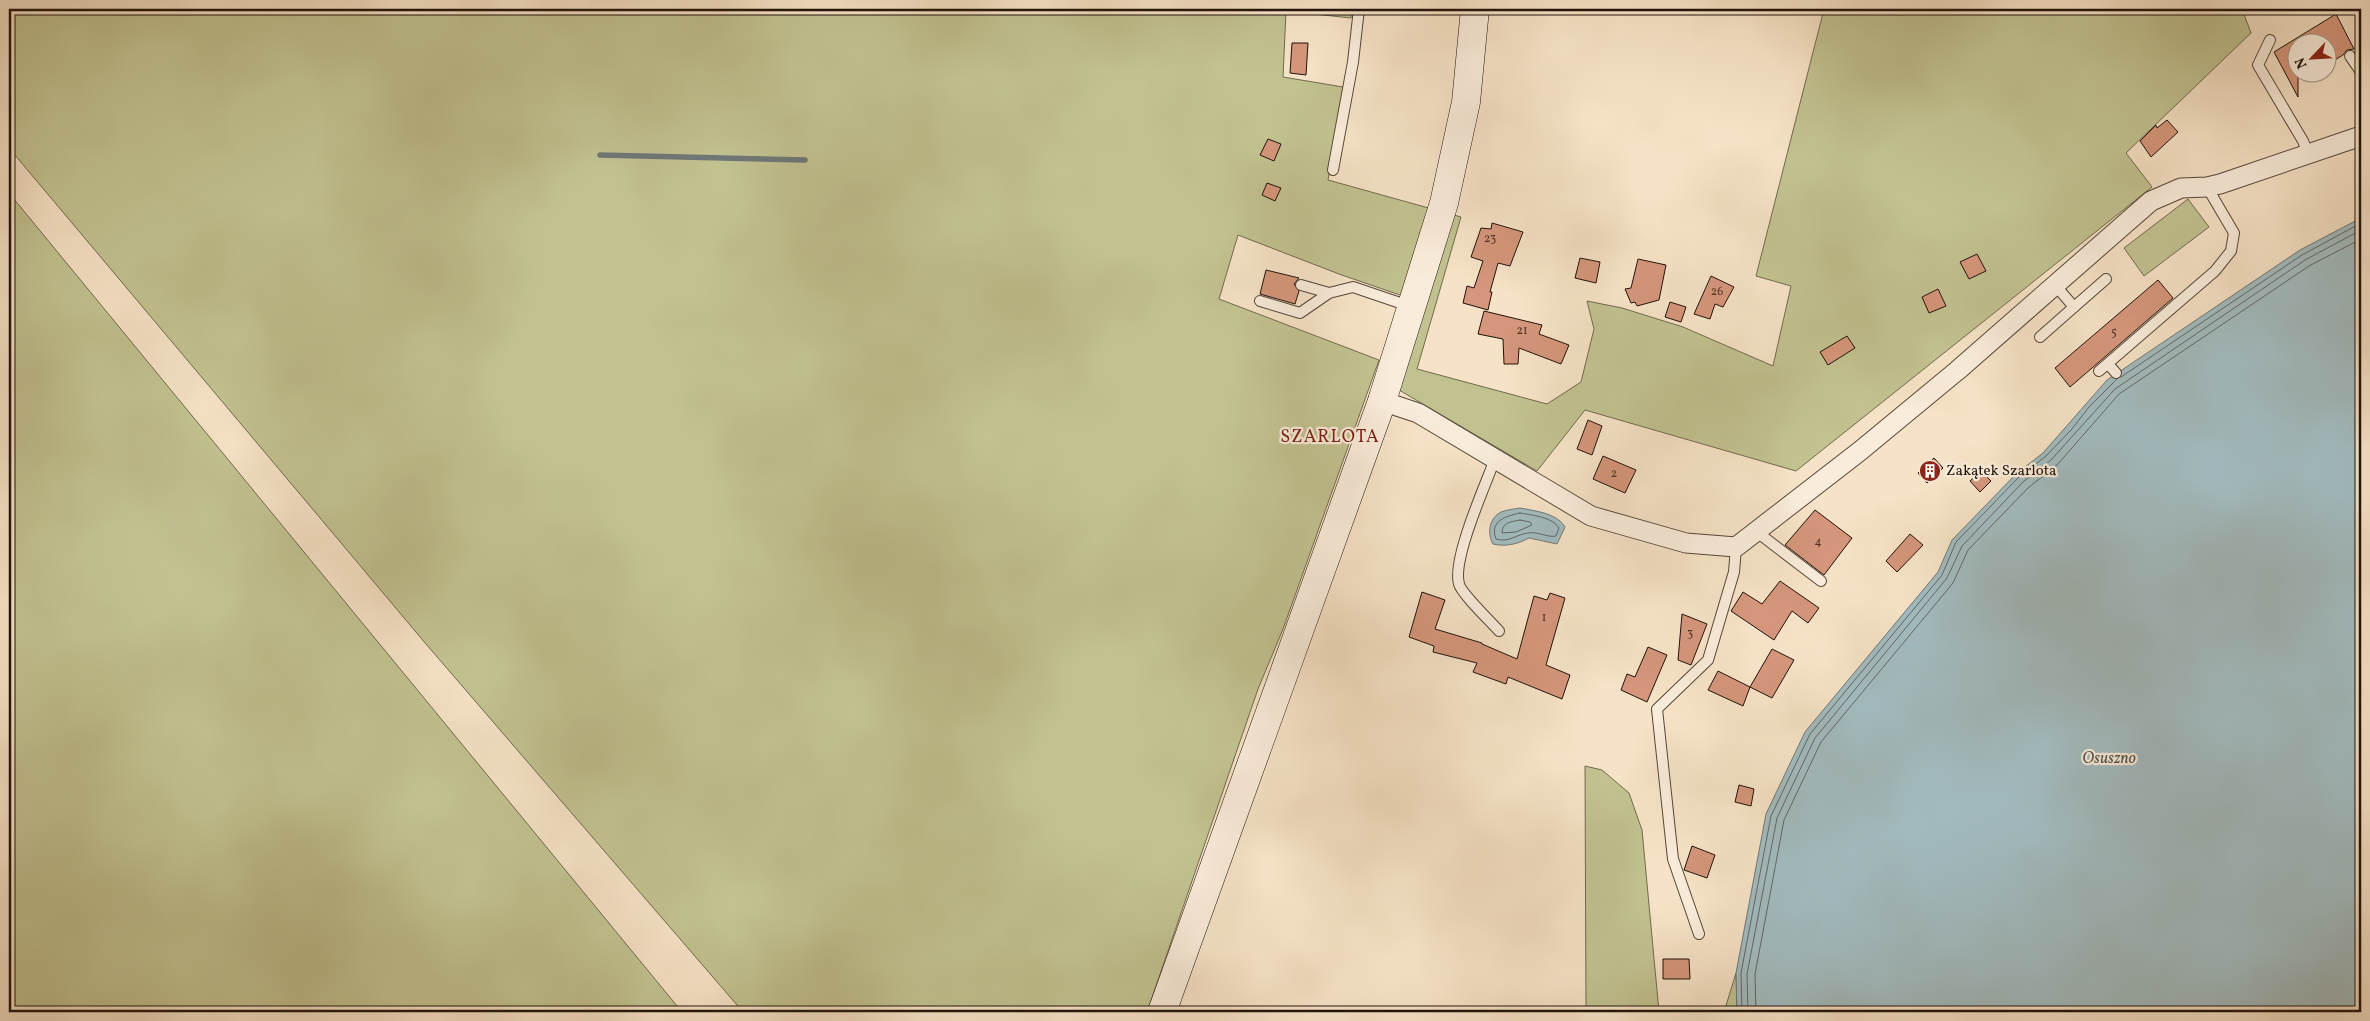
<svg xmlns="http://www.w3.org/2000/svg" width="2370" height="1021" font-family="Vollkorn,serif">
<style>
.green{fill:#c2c291;stroke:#716a4e}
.water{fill:#a2bbbf;stroke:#6e7877}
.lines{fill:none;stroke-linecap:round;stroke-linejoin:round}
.shore{stroke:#616766;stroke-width:1}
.stream{stroke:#6e7877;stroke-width:5.5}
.building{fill:#d5967b;stroke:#20130c}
.lane-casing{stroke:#56473a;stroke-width:12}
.street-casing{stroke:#56473a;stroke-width:21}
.secondary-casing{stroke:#20130c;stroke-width:29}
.lane{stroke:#f9ecda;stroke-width:10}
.street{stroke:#f9ecda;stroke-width:19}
.secondary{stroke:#f9ecda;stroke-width:28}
.labels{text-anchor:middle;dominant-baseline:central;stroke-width:4.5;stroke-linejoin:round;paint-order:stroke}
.number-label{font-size:12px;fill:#4d3428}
.poi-label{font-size:15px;fill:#20130c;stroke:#f9ecda;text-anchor:start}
.water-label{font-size:16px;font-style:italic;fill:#4e4e4b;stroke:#f9ecda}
.quarter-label{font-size:18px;letter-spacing:1px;fill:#7a1f14;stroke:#f9ecda}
</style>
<rect width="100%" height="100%" fill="#f6e2c6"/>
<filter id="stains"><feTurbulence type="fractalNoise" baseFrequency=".004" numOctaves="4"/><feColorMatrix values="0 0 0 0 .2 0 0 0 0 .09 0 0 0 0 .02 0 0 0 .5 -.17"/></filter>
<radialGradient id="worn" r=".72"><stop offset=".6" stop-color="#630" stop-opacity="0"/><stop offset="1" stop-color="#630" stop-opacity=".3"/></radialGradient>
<g class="green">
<path d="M 9,9 L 1352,9 L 1351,18 L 1286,11 L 1283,77 L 1343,87 L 1328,180 L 1461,217 L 1417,369 L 1547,404 L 1581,382 L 1594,329 L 1587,301 L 1622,308 L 1683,327 L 1773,366 L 1791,286 L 1756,276 L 1823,13 L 1814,9 L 2242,9 L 2251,33 L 2126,153 L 2152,187 L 1796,471 L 1585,410 L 1537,471 L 1399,390 L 1426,304 L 1339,274 L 1238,235 L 1219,299 L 1379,360 L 1283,629 L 1258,689 L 1147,1012 L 743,1012 L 426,644 L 9,148 Z"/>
<path d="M 9,193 L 682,1012 L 9,1012 Z"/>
<path d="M 2188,199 L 2209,227 L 2144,276 L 2124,248 Z"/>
<path d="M 1585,766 L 1602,770 L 1629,793 L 1642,830 L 1659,1012 L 1586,1012 Z"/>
<path d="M 1736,973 L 1737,1012 L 1724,1012 Z"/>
</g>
<g class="water">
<path d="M 2361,218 L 2361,1012 L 1737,1012 L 1736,973 L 1766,814 L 1805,732 L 1938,572 L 1952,540 L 2016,474 L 2043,453 L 2107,380 L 2300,250 Z"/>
<path d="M 1520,508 C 1535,511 1557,513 1565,527 L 1557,544 L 1529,538 C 1518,544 1506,547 1493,544 C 1487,534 1489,518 1501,512 C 1506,510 1514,509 1520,508 Z"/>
</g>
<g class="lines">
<g class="shore">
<path d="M 2121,377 L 2302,255 L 2361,223"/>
<path d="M 1520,513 C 1531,515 1553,517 1559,528 L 1556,536 C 1548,538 1537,531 1528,533 C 1517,534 1509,543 1496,539 C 1489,521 1506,516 1520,513 Z"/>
<path d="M 1520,520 L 1530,522 L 1532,525 L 1516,532 L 1502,533 C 1502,522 1511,522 1520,520 Z"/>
<path d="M 1742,1012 L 1741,973 L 1771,816 L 1810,734 L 1942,575 L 1956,542 L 2019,477 L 2046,456 L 2072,429 L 2089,407 L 2117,379"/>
<path d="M 1748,1012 L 1747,974 L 1777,818 L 1815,738 L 1947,578 L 1962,546 L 2023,482 L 2051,460 L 2115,389 L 2305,260 L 2361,230"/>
<path d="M 1756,1012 L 1755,974 L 1784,820 L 1821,742 L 1953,583 L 1968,550 L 2028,488 L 2057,465 L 2119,394 L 2309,266 L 2361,239"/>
</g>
<path class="stream" d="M 600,155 L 805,160"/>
</g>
<g class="building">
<path d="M 2336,14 L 2354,49 L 2347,50 L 2343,55 L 2328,64 L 2328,42 L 2298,42 L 2298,97 L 2274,52 Z"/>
<path d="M 1292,43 L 1308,43 L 1306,75 L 1290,73 Z"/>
<path d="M 2167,120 L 2178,132 L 2151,157 L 2140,141 L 2156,125 L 2157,128 Z"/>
<path d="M 1268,139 L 1281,144 L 1274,161 L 1260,155 Z"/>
<path d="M 1267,183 L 1281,188 L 1275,201 L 1262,195 Z"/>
<path d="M 1492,223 L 1523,232 L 1510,266 L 1498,263 L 1490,292 L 1492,292 L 1488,310 L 1463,303 L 1467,286 L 1474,288 L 1483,261 L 1471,257 L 1481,228 L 1491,229 Z"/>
<path d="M 1977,254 L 1986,271 L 1969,279 L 1960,262 Z"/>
<path d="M 1580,258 L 1600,262 L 1596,283 L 1575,278 Z"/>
<path d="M 1638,259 L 1666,265 L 1659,300 L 1637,306 L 1635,302 L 1631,303 L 1625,289 L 1631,288 Z"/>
<path d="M 1266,270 L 1299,278 L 1294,284 L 1299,291 L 1295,304 L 1260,294 Z"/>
<path d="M 1711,276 L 1734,287 L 1723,307 L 1715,304 L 1710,319 L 1694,314 Z"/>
<path d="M 2158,280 L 2173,298 L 2070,387 L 2055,368 Z"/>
<path d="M 1938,289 L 1946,306 L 1929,313 L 1922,297 Z"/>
<path d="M 1670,302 L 1686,307 L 1681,322 L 1665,317 Z"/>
<path d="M 1484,311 L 1542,325 L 1539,334 L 1569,345 L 1561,364 L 1519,348 L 1518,364 L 1504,364 L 1503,339 L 1478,334 Z"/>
<path d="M 1847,336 L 1855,348 L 1828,365 L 1820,352 Z"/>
<path d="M 1588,420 L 1602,426 L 1592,455 L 1577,449 Z"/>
<path d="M 1603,456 L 1636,470 L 1625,493 L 1593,479 Z"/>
<path d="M 1934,458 L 1943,468 L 1927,483 L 1918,473 Z"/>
<path d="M 1981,471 L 1991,481 L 1980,492 L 1970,481 Z"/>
<path d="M 1815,510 L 1852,538 L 1824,575 L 1785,545 Z"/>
<path d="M 1910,534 L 1923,545 L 1897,572 L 1886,561 Z"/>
<path d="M 1780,581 L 1819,608 L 1808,623 L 1792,611 L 1774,640 L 1731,611 L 1743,592 L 1762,604 Z"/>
<path d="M 1422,592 L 1445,600 L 1435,629 L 1482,643 L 1482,644 L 1517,659 L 1534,596 L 1547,600 L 1550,593 L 1565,598 L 1546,665 L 1570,675 L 1562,699 L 1508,677 L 1506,684 L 1473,672 L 1477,663 L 1433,652 L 1434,646 L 1409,637 Z"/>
<path d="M 1682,614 L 1707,624 L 1691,665 L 1678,660 Z"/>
<path d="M 1648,647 L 1667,655 L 1647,702 L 1621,690 L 1627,674 L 1635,677 Z"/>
<path d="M 1772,649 L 1794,660 L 1772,698 L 1750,687 Z"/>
<path d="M 1718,671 L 1750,687 L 1743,706 L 1708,690 Z"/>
<path d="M 1739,785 L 1754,789 L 1751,806 L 1735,802 Z"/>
<path d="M 1692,846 L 1715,855 L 1707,878 L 1684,870 Z"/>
<path d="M 1663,959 L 1689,959 L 1690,979 L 1663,979 Z"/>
</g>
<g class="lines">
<g class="lane-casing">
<g id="lane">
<path d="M 2270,40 L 2258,65 L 2303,141 L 2308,153"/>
<path d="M 2350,56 L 2361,72"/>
<path d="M 1333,170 L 1353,62 L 1359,9"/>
<path d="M 1301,285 L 1329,293"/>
<path d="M 2055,285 L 2074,307 L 2106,279"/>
<path d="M 1260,301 L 1300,313 L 1329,293 L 1353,287 L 1409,306"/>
<path d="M 2040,337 L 2074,307"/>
<path d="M 2108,364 L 2116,373"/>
<path d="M 2099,371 L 2215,271 L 2231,251 L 2234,233 L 2207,187"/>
<path d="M 1495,459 C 1485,486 1452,559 1459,584 C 1461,593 1491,622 1499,631"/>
<path d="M 1757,532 L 1821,581"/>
<path d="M 1699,934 L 1673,859 L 1657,709 L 1708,660 L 1734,572 L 1736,547"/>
</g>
</g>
<g class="street-casing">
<path id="street" d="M 1382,401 L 1418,413 L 1591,516 L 1686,543 L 1736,547 L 1860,451 L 1958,370 L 2151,201 L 2181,188 L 2207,187 L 2220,184 L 2361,136"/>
</g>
<g class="secondary-casing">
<path id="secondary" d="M 1162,1012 L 1382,401 L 1444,203 L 1466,102 L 1475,9"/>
</g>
<use href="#lane" class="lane"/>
<use href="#street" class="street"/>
<use href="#secondary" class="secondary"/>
</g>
<defs>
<g id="building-disc" transform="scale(1.125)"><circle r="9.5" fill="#8f2418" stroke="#f9ecda"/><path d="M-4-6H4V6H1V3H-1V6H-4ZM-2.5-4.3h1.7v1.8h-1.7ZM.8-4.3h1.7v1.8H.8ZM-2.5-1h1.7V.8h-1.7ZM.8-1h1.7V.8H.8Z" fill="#fff"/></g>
</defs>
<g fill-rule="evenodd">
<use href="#building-disc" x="1930" y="471"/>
</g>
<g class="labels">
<g class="number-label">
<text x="1490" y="239">23</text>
<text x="1717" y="292">26</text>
<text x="1522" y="331">21</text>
<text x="2114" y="333">5</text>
<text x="1614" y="474">2</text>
<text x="1818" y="542">4</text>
<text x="1544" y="618">1</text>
<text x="1690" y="634">3</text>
</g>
<g class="poi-label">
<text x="1946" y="471">Zakątek Szarlota</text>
</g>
<g class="water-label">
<text x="2109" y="759">Osuszno</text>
</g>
<g class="quarter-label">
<text x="1330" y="437">SZARLOTA</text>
</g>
</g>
<rect width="2370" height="1021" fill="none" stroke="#f6e2c6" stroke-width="30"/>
<rect x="10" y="10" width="2350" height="1001" fill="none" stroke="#20130c" stroke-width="2.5"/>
<rect x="15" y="15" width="2340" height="991" fill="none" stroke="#20130c"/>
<g transform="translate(2312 58) rotate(245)"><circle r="24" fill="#f9ecda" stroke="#a29588"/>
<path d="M0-4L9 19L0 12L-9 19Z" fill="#8f2418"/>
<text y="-8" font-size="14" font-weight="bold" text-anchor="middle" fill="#20130c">N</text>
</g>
<rect width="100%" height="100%" filter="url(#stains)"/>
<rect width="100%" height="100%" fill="url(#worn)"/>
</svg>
